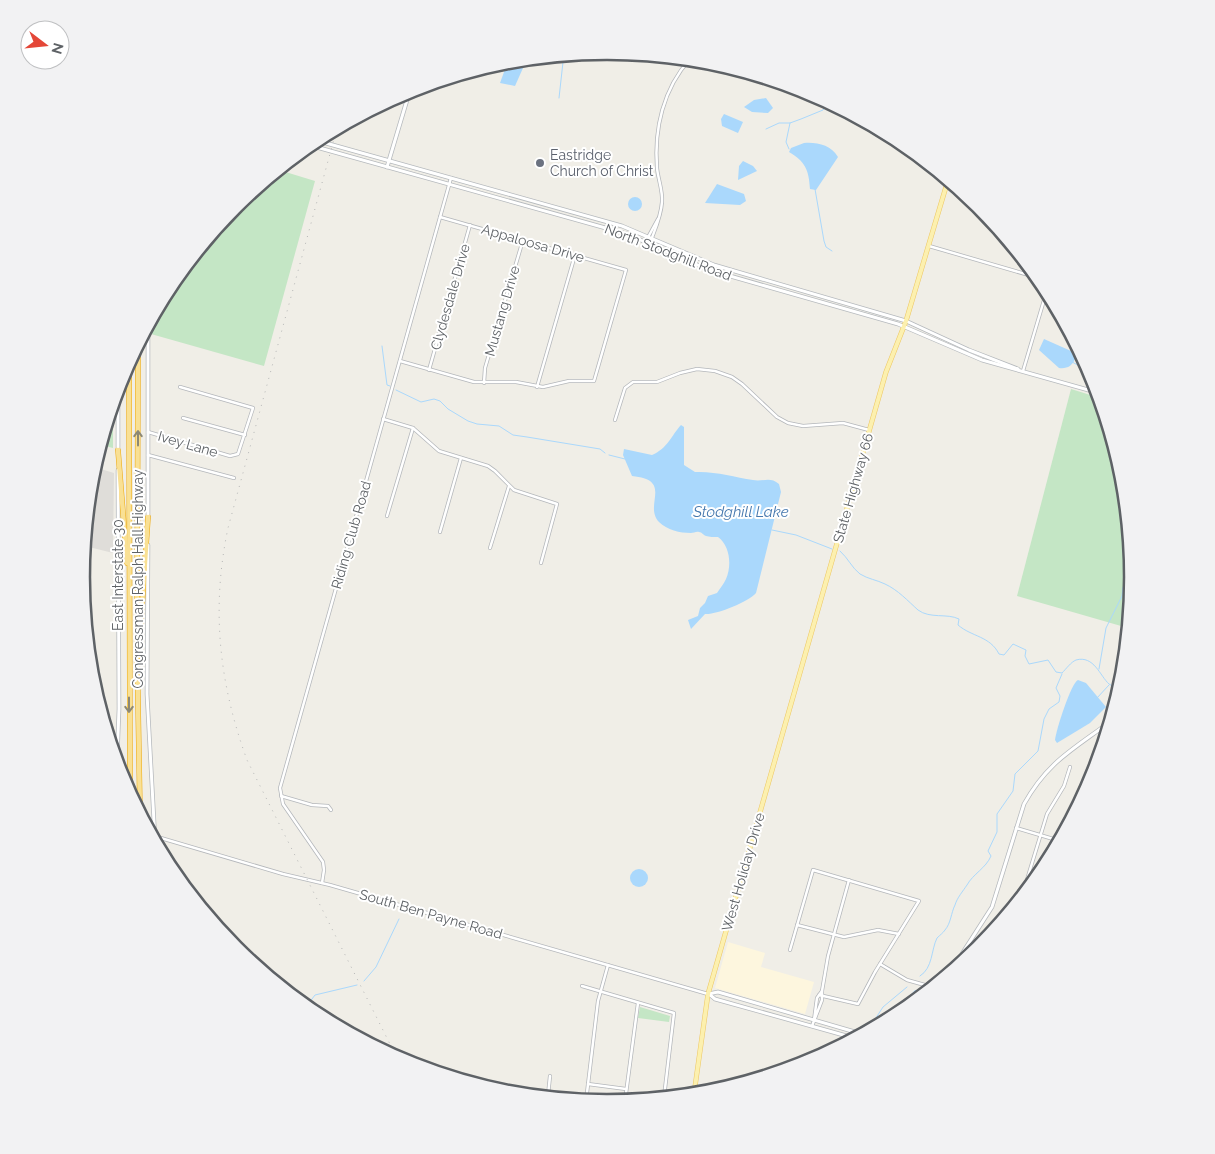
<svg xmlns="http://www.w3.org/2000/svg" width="1215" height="1154" font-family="Raleway,sans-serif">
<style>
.commercial{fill:#fdf6de}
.industrial{fill:#dfddd9}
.green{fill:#c4e6c5}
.water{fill:#aad8fc}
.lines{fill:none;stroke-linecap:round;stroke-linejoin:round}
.stream{stroke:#aad8fc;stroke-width:1}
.street-casing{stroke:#b4b7bb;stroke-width:4}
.secondary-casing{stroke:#b5b9bd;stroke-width:4.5}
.primary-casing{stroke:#edc762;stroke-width:5}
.highway-casing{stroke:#eea808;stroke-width:5.5}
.street{stroke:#fff;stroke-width:2.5}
.secondary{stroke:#fff;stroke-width:3}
.primary{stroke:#fcf0af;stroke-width:4}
.highway{stroke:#f9e094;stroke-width:4.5}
.rail{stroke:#b5b6b6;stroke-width:1;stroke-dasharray:1 6;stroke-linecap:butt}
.oneway{stroke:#8c8874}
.worship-dot{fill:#6b7280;stroke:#fff;stroke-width:2}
.labels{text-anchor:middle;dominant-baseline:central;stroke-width:4;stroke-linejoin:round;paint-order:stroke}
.worship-label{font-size:14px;fill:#5b616d;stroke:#fff;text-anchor:start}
.street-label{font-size:14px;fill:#5e6266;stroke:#fff}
.water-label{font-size:15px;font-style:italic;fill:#4678ae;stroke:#fff}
.rim{fill:none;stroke:#5e6266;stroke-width:2.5}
</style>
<rect width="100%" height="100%" fill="#f0eee7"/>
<path class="commercial" d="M 728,942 L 765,953 L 761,967 L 814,982 L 805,1014 L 715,988 Z"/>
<path class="industrial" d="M 94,467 L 114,473 L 113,553 L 85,546 Z"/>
<g class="green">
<path d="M 279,170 L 315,181 L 264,366 L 151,334 L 152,320 L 171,285 L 236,205 Z"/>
<path d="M 1071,389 L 1100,398 L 1123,475 L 1133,577 L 1128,628 L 1017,596 Z"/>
<path d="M 113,404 L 113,448 L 101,445 Z"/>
<path d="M 640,1007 L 670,1016 L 669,1022 L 638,1018 Z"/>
</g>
<g class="water">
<path d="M 527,59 L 515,86 L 500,83 L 508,61 Z"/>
<path d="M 766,98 L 773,108 L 768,113 L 752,112 L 744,107 L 754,100 Z"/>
<path d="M 724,114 L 743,122 L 738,133 L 722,126 L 721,119 Z"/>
<path d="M 804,143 C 817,142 831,145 838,157 L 816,190 L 810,189 C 809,170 805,161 789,152 L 791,148 Z"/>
<path d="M 743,161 L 753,166 L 757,171 L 738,180 L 739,166 Z"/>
<path d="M 717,184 L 744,194 L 746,201 L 740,205 L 705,203 Z"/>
<circle cx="635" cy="204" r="7"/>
<path d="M 1044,339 L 1071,351 L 1075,359 C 1072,366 1067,369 1059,368 L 1039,350 Z"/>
<path d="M 681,425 L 684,427 L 684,465 L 695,472 C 715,471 734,477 753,480 C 763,482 770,476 779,484 L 781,492 L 756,593 C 748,602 716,615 705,614 L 691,629 L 688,620 L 698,616 L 700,608 L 705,603 L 708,596 L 717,593 C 720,588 724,584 726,579 C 732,565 730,546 718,537 C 714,537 709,537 706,536 C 703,535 702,532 699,532 C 697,531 693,533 691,533 C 680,533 667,530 659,522 C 643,505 674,480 632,476 L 623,455 L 624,449 L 652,455 C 668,448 671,436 681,425 Z"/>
<path d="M 1078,680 L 1086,683 L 1106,707 L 1090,723 L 1057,743 L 1055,740 C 1056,730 1071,683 1078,680 Z"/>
<circle cx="639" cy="878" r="9"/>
<path d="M 915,990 L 926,992 L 899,1014 L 886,1022 Z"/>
</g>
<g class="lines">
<g class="stream">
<path d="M 559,98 L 563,62 L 561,56"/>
<path d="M 766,129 L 779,123 L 790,123 L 801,119 L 823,110 L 829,102"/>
<path d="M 789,149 L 786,142 L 790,123"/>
<path d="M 815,189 L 824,241 L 826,247 L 832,251"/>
<path d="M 382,346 L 387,385 L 390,386"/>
<path d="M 1072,362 L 1091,372"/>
<path d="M 396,390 L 421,402 L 434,399 L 440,401 L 448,409 L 468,421 L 477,424 L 499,426 L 513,435 L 527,437 L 600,449 L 605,453"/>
<path d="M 609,455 L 625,459"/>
<path d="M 772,530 L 796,535 L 832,549"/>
<path d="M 840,551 C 848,558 852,568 860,574 C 868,579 877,580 885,584 C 898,590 908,601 918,610 C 930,619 947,613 959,619 L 958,625 C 972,637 990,636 999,654 L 1004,655 L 1013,644 L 1026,650 L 1025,656 L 1029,664 L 1048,660 L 1056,672 L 1062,673 C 1066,669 1071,662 1076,660 C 1094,655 1100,676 1109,684 C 1112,686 1117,688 1120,689"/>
<path d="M 1099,669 L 1106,628 L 1122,596 L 1123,587 L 1133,577"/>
<path d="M 1097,698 L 1109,685"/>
<path d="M 920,976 C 933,968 931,950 937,938 C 940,935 943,933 945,930 C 951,923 951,913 955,905 C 957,898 963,891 967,885 C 973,874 986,868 991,856 L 988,851 L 997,832 L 997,814 L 1013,791 L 1015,774 L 1038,751 L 1044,719 L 1049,709 L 1059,702 L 1060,696 L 1056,688 L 1062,674"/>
<path d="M 364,981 L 376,967 L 399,919"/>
<path d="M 306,1007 L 315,995 L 357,985"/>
<path d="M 870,1027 L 883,1007 L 907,987"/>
</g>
<g class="street-casing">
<g id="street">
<path d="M 580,57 L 581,54"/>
<path d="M 646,241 L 658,219"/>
<path d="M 650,243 C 655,229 661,217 662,202 C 663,191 658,179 657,168 C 654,129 663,89 690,59"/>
<path d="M 929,246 L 1039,278"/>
<path d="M 400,361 L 474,382 L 516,382 L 543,387 L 569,381 L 594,381 L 626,270 L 440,217"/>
<path d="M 429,370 L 470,225"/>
<path d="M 1023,371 L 1047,290"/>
<path d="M 484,383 L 485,368 L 523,240"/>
<path d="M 537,387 L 575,255"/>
<path d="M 183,418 L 245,435"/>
<path d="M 383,419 L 413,428 L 439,451 L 488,466 L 495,471 L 514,490 L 557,504 L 541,563"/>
<path d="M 615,420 L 625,388 L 633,382 L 657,382 L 680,373 L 697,369 L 715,371 L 732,377 L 742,384 L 777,417 L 788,423 L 803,426 L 843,423 L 869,430"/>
<path d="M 148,432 L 230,456 L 238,454 L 253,408 L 180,387"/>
<path d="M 148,455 L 234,478"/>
<path d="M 387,516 L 413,428"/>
<path d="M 440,532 L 461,458"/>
<path d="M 490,548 L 509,486"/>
<path d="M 281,796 L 312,805 L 328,806 L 331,810"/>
<path d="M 1016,828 L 1060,841"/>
<path d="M 154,836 L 283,874 L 330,885 L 708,994"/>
<path d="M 322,883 L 324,870 L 323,862 L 283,804 L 280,788 L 451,178"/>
<path d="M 1022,896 L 1047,814 L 1064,786 L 1070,767"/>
<path d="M 797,925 L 844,937 L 878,930 L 899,934"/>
<path d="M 790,950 L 813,870 L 919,901 L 875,972 L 858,1004 L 819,995"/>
<path d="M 880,964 L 907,980 L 932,987"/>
<path d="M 582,986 L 674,1013 L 664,1097"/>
<path d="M 822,991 L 828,956 L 849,880"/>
<path d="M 812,1026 L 822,1000 L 822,991 L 817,998 L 814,1020"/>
<path d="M 816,1056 L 818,1057"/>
<path d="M 588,1084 L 626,1089"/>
<path d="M 548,1095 L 586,1100"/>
<path d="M 548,1095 L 550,1076"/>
<path d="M 586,1101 L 598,1001 L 608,965"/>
<path d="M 625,1101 L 638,1003"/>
</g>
</g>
<g class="secondary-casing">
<g id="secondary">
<path d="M 315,140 L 622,226 L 714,265 L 906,321 L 969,350 L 1018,369"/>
<path d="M 309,145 L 627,234 L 709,270 L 898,324 L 982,360 L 1099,393"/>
<path d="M 387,167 L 410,90"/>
<path d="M 148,327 L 148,519"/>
<path d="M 118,390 L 118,451"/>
<path d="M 148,545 L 147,694 L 155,840"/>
<path d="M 117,761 L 119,709 L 118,470"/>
<path d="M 949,974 L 992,907 L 1024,804 C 1048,761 1074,749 1111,721"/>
<path d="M 708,994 L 718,992 L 862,1034"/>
<path d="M 709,994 L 715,999 L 854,1038"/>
</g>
</g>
<g class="primary-casing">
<path id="primary" d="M 694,1094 L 708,994 L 886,372 L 906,321 L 948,180"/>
</g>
<g class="highway-casing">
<g id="highway">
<path d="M 138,345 L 137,645 L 140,813"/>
<path d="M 129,363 L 130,794"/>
<path d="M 118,450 L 127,563"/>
<path d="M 140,636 L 148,517"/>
</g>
</g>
<use href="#street" class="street"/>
<use href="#secondary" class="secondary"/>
<use href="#primary" class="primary"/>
<use href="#highway" class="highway"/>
<path class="rail" d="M 337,128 L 228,528 C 211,609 219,683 247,760 L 397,1058"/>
</g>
<defs><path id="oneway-shaft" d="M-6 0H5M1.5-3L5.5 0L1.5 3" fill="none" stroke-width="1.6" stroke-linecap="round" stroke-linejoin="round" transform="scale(1.25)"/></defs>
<g class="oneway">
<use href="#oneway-shaft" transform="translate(138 438) rotate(-90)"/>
<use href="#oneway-shaft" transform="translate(129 705) rotate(90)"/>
</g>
<circle class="worship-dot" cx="540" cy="163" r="5"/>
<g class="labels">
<g class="worship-label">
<text x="550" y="155">Eastridge<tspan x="550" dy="16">Church of Christ</tspan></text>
</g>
<g class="street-label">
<text transform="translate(533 243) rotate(16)">Appaloosa Drive</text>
<text transform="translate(668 252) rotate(21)">North Stodghill Road</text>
<text transform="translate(450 297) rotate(-74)">Clydesdale Drive</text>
<text transform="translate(502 311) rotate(-74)">Mustang Drive</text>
<text transform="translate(188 444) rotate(16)">Ivey Lane</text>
<text transform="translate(853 488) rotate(-74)">State Highway 66</text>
<text transform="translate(351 535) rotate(-74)">Riding Club Road</text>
<text transform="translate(118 575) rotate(-90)">East Interstate 30</text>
<text transform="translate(138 579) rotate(-90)">Congressman Ralph Hall Highway</text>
<text transform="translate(743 872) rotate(-74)">West Holiday Drive</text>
<text transform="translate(431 914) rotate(16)">South Ben Payne Road</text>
</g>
<g class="water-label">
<text x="741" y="512">Stodghill Lake</text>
</g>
</g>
<path d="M0 0H1215V1154H0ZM90 577a517 517 0 1 1 1034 0a517 517 0 1 1-1034 0Z" fill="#f2f2f3" fill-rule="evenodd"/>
<path class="rim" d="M90 577a517 517 0 1 1 1034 0a517 517 0 1 1-1034 0Z"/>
<g transform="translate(45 45) rotate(106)"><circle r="24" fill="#ffffff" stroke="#bfc0c2"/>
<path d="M0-4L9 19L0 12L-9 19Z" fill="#e44738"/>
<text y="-8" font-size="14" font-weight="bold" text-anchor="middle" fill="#5e6266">N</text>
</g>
</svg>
